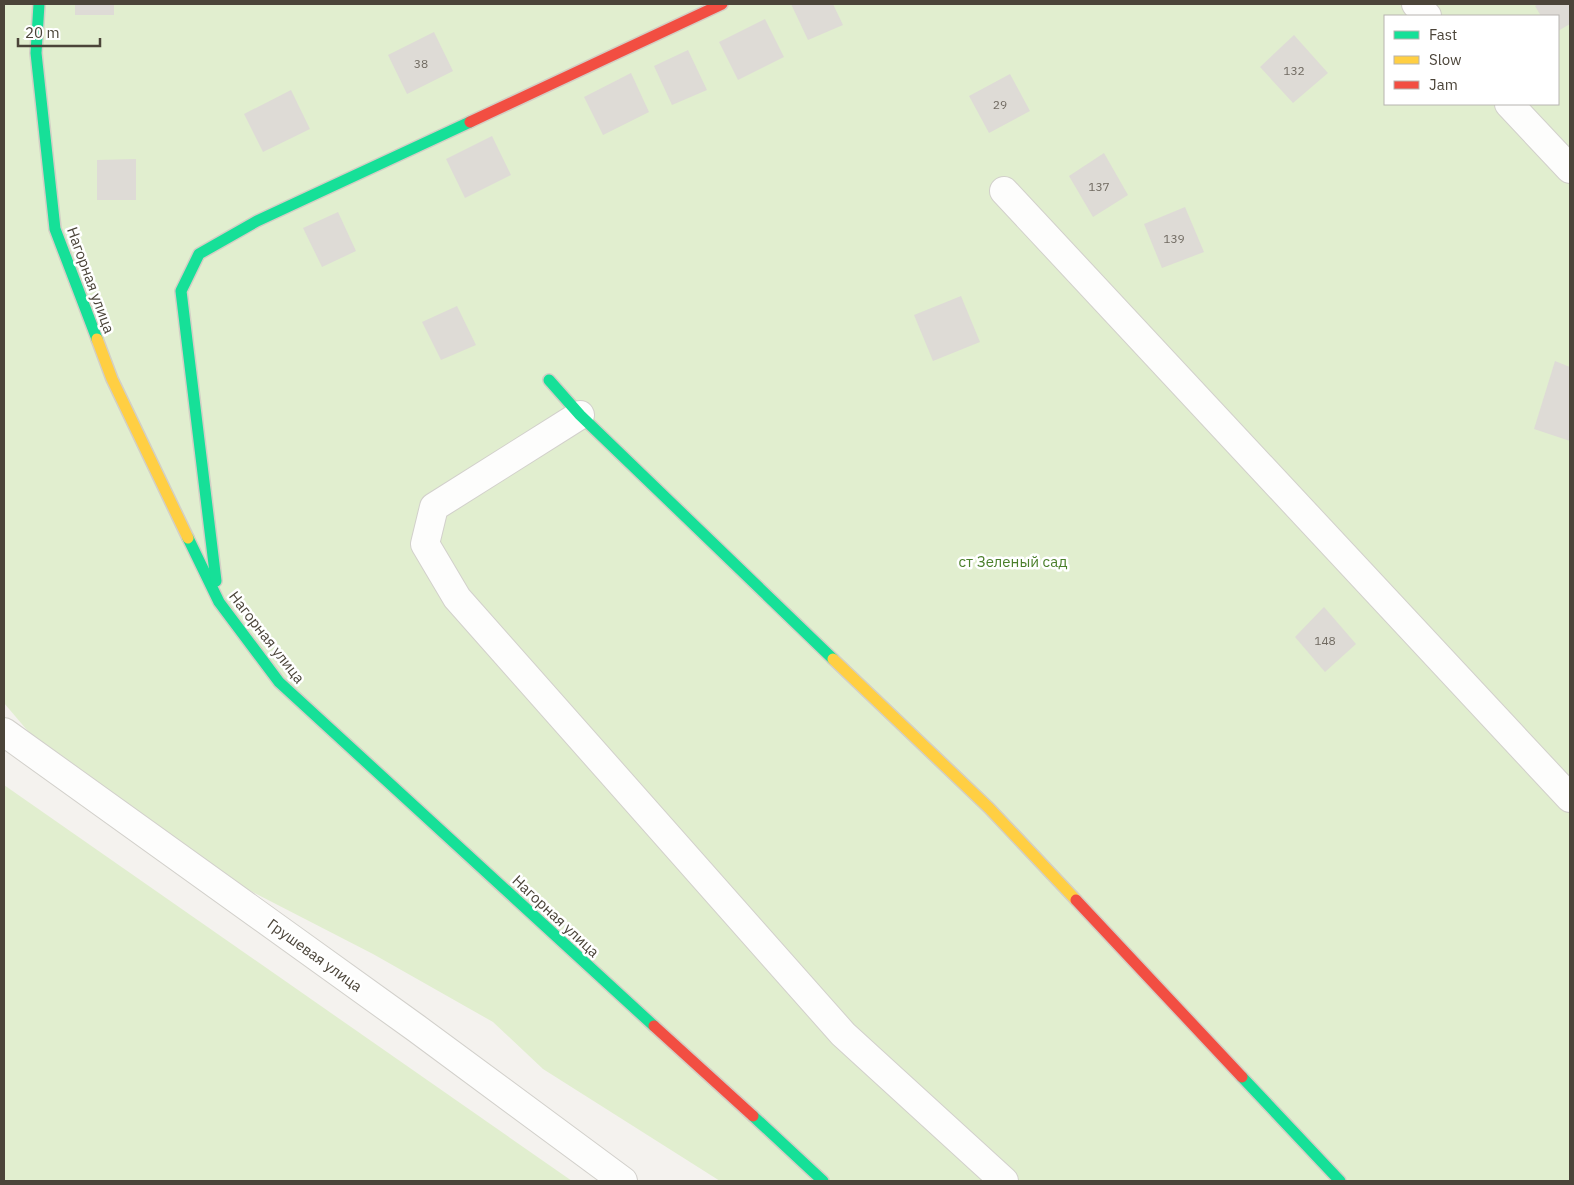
<svg xmlns="http://www.w3.org/2000/svg" width="1574" height="1185" font-family="'IBM Plex Sans',sans-serif">
<style>
.green{fill:#e1eecf;fill-rule:evenodd}
.building{fill:#dedbd6}
.lines{fill:none;stroke-linecap:round;stroke-linejoin:round}
.street-casing{stroke:#d2d0cb;stroke-width:30}
.fast-casing{stroke:#d3cfc5;stroke-width:14}
.slow-casing{stroke:#d3cfc5;stroke-width:14}
.jam-casing{stroke:#d3cfc5;stroke-width:14}
.street{stroke:#fdfdfc;stroke-width:28}
.fast{stroke:#16e098;stroke-width:11}
.slow{stroke:#ffcf43;stroke-width:11}
.jam{stroke:#f24e42;stroke-width:11}
.labels{text-anchor:middle;dominant-baseline:central;stroke-width:5;stroke-linejoin:round;paint-order:stroke}
.number-label{font-size:12px;fill:#706a61}
.street-label{font-size:15px;fill:#4b4439;stroke:#fff}
.park-label{font-size:15px;fill:#4a7f2a;stroke:#fff}
</style>
<rect width="100%" height="100%" fill="#f4f2ee"/>
<g class="green">
<path d="M 4,4 L 1570,4 L 1570,1181 L 720,1181 L 543,1069 L 493,1022 L 373,954 L 212,871 L 38,743 L 4,703 ZM 1385,16 L 1558,16 L 1558,104 L 1385,104 Z"/>
<path d="M 4,785 L 572,1181 L 4,1181 Z"/>
</g>
<g class="building">
<rect x="75" y="4" width="39" height="11"/>
<path d="M 791,4 L 833,4 L 843,25 L 808,40 Z"/>
<path d="M 1538,4 L 1570,4 L 1570,24 L 1558,31 L 1558,16 L 1541,16 L 1535,6 Z"/>
<path d="M 765,19 L 784,57 L 738,80 L 719,42 Z"/>
<path d="M 434,32 L 453,71 L 407,94 L 388,55 Z"/>
<path d="M 1294,35 L 1328,73 L 1293,103 L 1260,67 Z"/>
<path d="M 688,50 L 707,90 L 672,105 L 654,66 Z"/>
<path d="M 631,73 L 649,112 L 603,135 L 584,97 Z"/>
<path d="M 1010,74 L 1030,111 L 989,133 L 969,96 Z"/>
<path d="M 291,90 L 310,129 L 263,152 L 244,114 Z"/>
<path d="M 492,136 L 511,175 L 465,198 L 446,159 Z"/>
<path d="M 1104,153 L 1128,195 L 1093,217 L 1069,176 Z"/>
<path d="M 136,159 L 136,200 L 97,200 L 97,160 Z"/>
<path d="M 1185,207 L 1204,252 L 1162,268 L 1144,224 Z"/>
<path d="M 338,212 L 356,251 L 322,267 L 303,228 Z"/>
<path d="M 961,296 L 980,342 L 933,361 L 914,315 Z"/>
<path d="M 457,306 L 476,345 L 441,360 L 422,322 Z"/>
<path d="M 1555,361 L 1570,367 L 1570,441 L 1534,429 Z"/>
<path d="M 1324,607 L 1356,644 L 1325,672 L 1295,637 Z"/>
</g>
<g class="lines">
<g class="street-casing">
<g id="street">
<path d="M 1416,4 L 1427,16"/>
<path d="M 1509,104 L 1570,169"/>
<path d="M 1004,191 L 1570,798"/>
<path d="M 580,415 L 434,507 L 425,544 L 457,598 L 843,1034 L 1004,1181"/>
<path d="M 4,732 L 416,1028 L 623,1181"/>
</g>
</g>
<g class="fast-casing">
<g id="fast">
<path d="M 39,4 L 36,53 L 55,229 L 97,339"/>
<path d="M 549,380 L 580,415 L 833,659"/>
<path d="M 188,538 L 219,602 L 279,682 L 654,1026"/>
<path d="M 216,581 L 181,291 L 199,254 L 257,221 L 470,122"/>
<path d="M 1242,1077 L 1340,1181"/>
<path d="M 753,1116 L 823,1181"/>
</g>
</g>
<g class="slow-casing">
<g id="slow">
<path d="M 97,339 L 112,379 L 188,538"/>
<path d="M 833,659 L 989,808 L 1076,900"/>
</g>
</g>
<g class="jam-casing">
<g id="jam">
<path d="M 470,122 L 722,4"/>
<path d="M 1076,900 L 1242,1077"/>
<path d="M 654,1026 L 753,1116"/>
</g>
</g>
<use href="#street" class="street"/>
<use href="#fast" class="fast"/>
<use href="#slow" class="slow"/>
<use href="#jam" class="jam"/>
</g>
<g class="labels">
<g class="number-label">
<text x="421" y="63">38</text>
<text x="1294" y="70">132</text>
<text x="1000" y="104">29</text>
<text x="1099" y="186">137</text>
<text x="1174" y="238">139</text>
<text x="1325" y="640">148</text>
</g>
<g class="street-label">
<text transform="translate(91 280) rotate(70)">Нагорная улица</text>
<text transform="translate(267 637) rotate(52)">Нагорная улица</text>
<text transform="translate(556 916) rotate(43)">Нагорная улица</text>
<text transform="translate(315 955) rotate(36)">Грушевая улица</text>
</g>
<g class="park-label">
<text x="1013" y="561">ст Зеленый сад</text>
</g>
</g>
<rect width="1574" height="1185" fill="none" stroke="#4b4439" stroke-width="10"/>
<rect x="1384" y="15" width="175" height="90" fill="#ffffff" stroke="#b7b4b0"/>
<rect x="1394" y="31" width="25" height="8" fill="#16e098" stroke="#b7b4b0"/>
<text x="1429" y="40" font-size="15" fill="#4b4439">Fast</text>
<rect x="1394" y="56" width="25" height="8" fill="#ffcf43" stroke="#b7b4b0"/>
<text x="1429" y="65" font-size="15" fill="#4b4439">Slow</text>
<rect x="1394" y="81" width="25" height="8" fill="#f24e42" stroke="#b7b4b0"/>
<text x="1429" y="90" font-size="15" fill="#4b4439">Jam</text>
<path d="M18 38v8h82v-8" fill="none" stroke="#4b4439" stroke-width="2.5"/>
<text x="25" y="38" font-size="15" fill="#4b4439" stroke="#ffffff" stroke-width="4" paint-order="stroke">20 m</text>
</svg>
